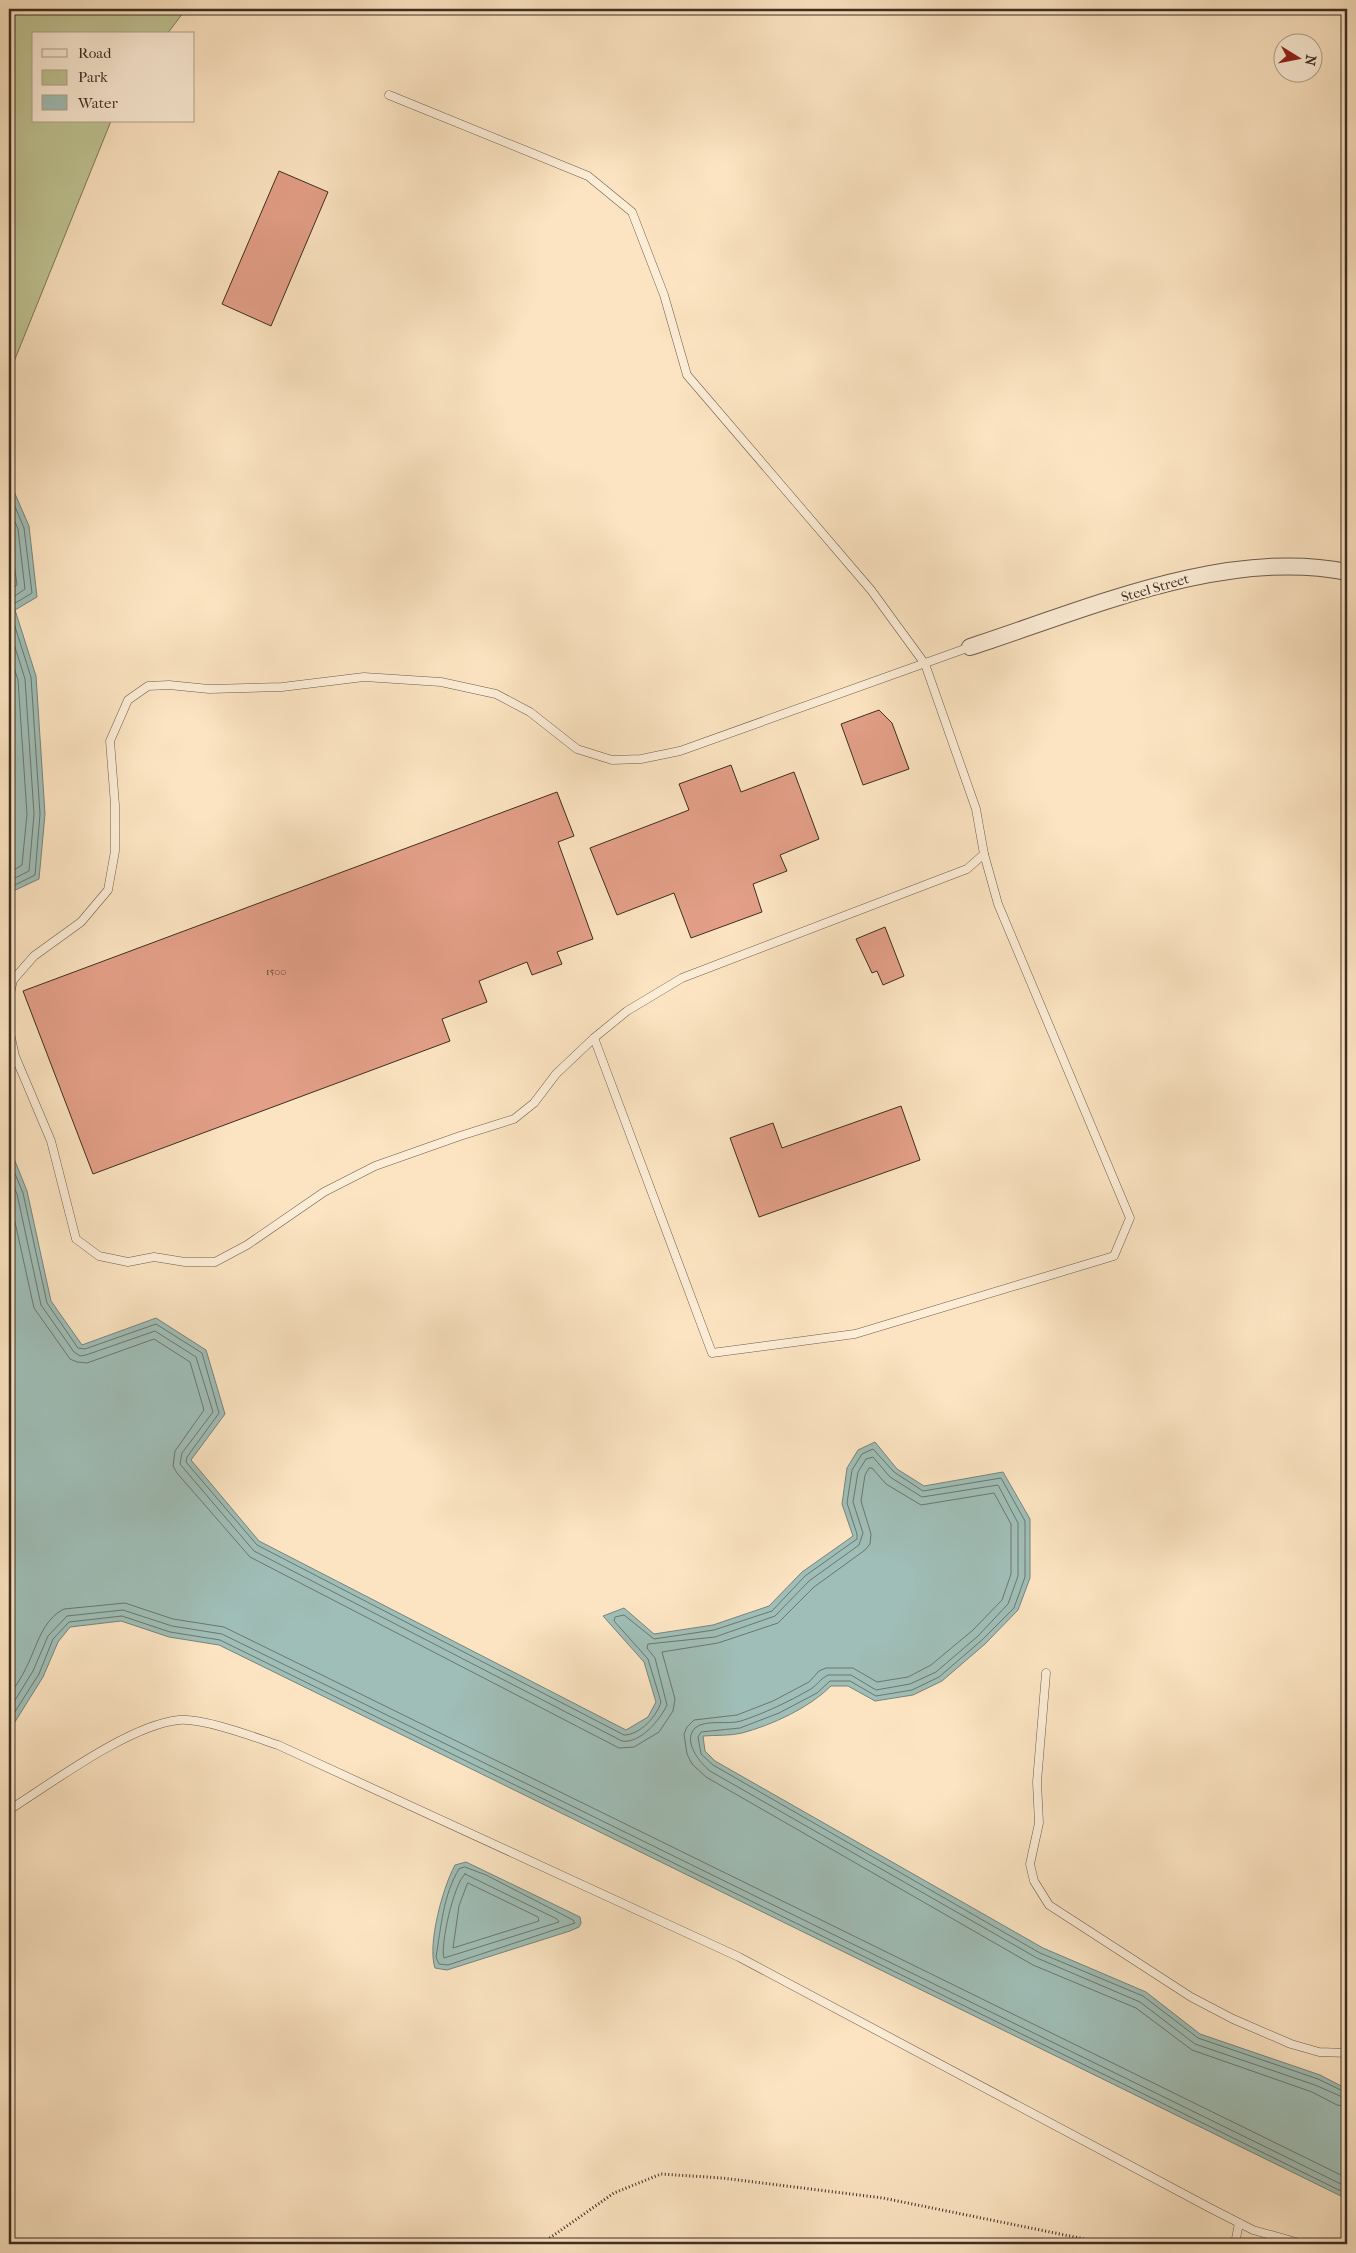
<svg xmlns="http://www.w3.org/2000/svg" width="1356" height="2253" font-family="'IM FELL French Canon',serif">
<style>
.green{fill:#bfc493;stroke:#7e795b}
.water{fill:#9fbeb7;stroke:#77847c}
.lines{fill:none;stroke-linecap:round;stroke-linejoin:round}
.shore{stroke:#6e766d;stroke-width:1}
.building{fill:#e39f88;stroke:#3c2e23}
.lane-casing{stroke:#6c5c4b;stroke-width:9}
.street-casing{stroke:#6c5c4b;stroke-width:18}
.path{stroke:#3c2e23;stroke-width:3;stroke-dasharray:1 2.5;stroke-linecap:butt}
.lane{stroke:#fdedd7;stroke-width:8}
.street{stroke:#fdedd7;stroke-width:16}
.labels{text-anchor:middle;dominant-baseline:central;stroke-width:4;stroke-linejoin:round;paint-order:stroke}
.number-label{font-size:11px;fill:#664a3c}
.street-label{font-size:14px;fill:#3c2e23;stroke:#fdedd7}
</style>
<rect width="100%" height="100%" fill="#fce4c2"/>
<filter id="stains"><feTurbulence type="fractalNoise" baseFrequency=".004" numOctaves="4"/><feColorMatrix values="0 0 0 0 .2 0 0 0 0 .09 0 0 0 0 .02 0 0 0 .5 -.17"/></filter>
<radialGradient id="worn" r=".72"><stop offset=".6" stop-color="#630" stop-opacity="0"/><stop offset="1" stop-color="#630" stop-opacity=".3"/></radialGradient>
<path class="green" d="M 9,9 L 186,9 L 167,34 L 34,34 L 34,121 L 111,121 L 9,374 Z"/>
<g class="water">
<path d="M 9,480 L 29,526 L 37,597 L 15,610 L 36,676 L 45,814 L 39,879 L 9,893 Z"/>
<path d="M 9,1146 L 27,1191 L 51,1301 L 82,1345 L 156,1318 L 206,1350 L 225,1414 L 191,1460 L 259,1541 L 626,1730 L 648,1717 L 656,1702 L 644,1662 L 603,1616 L 624,1608 L 654,1634 L 713,1625 L 769,1606 L 802,1572 L 853,1536 L 842,1504 L 847,1468 L 858,1450 L 875,1442 L 897,1469 L 924,1486 L 1003,1472 L 1030,1519 L 1030,1578 L 1018,1610 L 985,1644 L 942,1681 L 913,1695 L 875,1701 L 848,1686 L 831,1686 C 809,1708 772,1725 742,1733 C 730,1736 715,1735 703,1736 L 705,1751 L 715,1761 L 1043,1948 L 1146,1992 L 1200,2034 L 1320,2075 L 1347,2089 L 1347,2199 L 219,1645 L 169,1637 L 121,1621 L 70,1627 L 58,1642 L 43,1677 L 13,1725 L 9,1727 Z"/>
<path d="M 466,1862 L 580,1917 L 581,1923 L 579,1927 L 570,1931 L 447,1970 L 435,1968 C 427,1944 443,1887 455,1865 Z"/>
</g>
<g class="lines">
<g class="shore">
<path d="M 9,492 L 24,528 L 32,593 L 12,605 L 10,611 L 31,677 L 40,814 L 35,875 L 9,888"/>
<path d="M 9,508 L 18,529 L 25,589 L 9,600"/>
<path d="M 9,526 L 17,585 L 9,591"/>
<path d="M 9,628 L 25,679 L 34,814 L 29,871 L 9,881"/>
<path d="M 9,652 L 18,680 L 27,814 L 22,865 L 9,873"/>
<path d="M 9,1159 L 23,1193 L 47,1303 L 78,1348 L 85,1349 L 156,1324 L 202,1353 L 219,1413 L 187,1457 L 186,1462 L 257,1545 L 624,1735 C 640,1735 657,1716 661,1702 L 648,1659 L 614,1621 L 615,1617 L 624,1615 L 654,1639 L 714,1630 L 772,1611 L 805,1576 L 857,1539 L 857,1534 L 847,1503 L 852,1470 L 862,1454 L 873,1449 L 894,1472 L 923,1491 L 1001,1478 L 1025,1521 L 1025,1577 L 1014,1608 L 982,1640 L 939,1677 L 912,1690 L 876,1696 L 850,1681 L 830,1681 L 817,1693 L 779,1713 L 740,1728 L 701,1732 L 698,1737 L 701,1754 L 713,1765 L 1040,1953 L 1143,1996 L 1198,2038 L 1318,2079 L 1347,2093"/>
<path d="M 9,1175 L 17,1194 L 41,1305 L 74,1352 L 80,1356 L 86,1355 L 155,1331 L 196,1357 L 213,1412 L 182,1453 L 180,1464 L 254,1551 L 622,1741 C 640,1744 660,1720 667,1705 L 655,1658 L 647,1648 L 648,1644 L 715,1637 L 775,1616 L 809,1581 L 859,1545 L 863,1533 L 853,1502 L 858,1472 L 866,1459 L 873,1457 L 890,1477 L 922,1497 L 998,1485 L 1018,1523 L 1018,1576 L 1008,1604 L 978,1636 L 936,1672 L 910,1684 L 876,1690 L 851,1675 L 828,1675 C 821,1678 817,1685 811,1689 C 788,1702 765,1713 741,1721 C 728,1725 705,1719 695,1728 C 682,1741 700,1763 710,1771 L 1037,1958 L 1140,2002 L 1195,2044 L 1315,2085 L 1347,2099"/>
<path d="M 9,1195 L 34,1308 L 70,1359 L 77,1362 L 87,1363 L 154,1339 L 190,1362 L 204,1410 L 175,1451 L 173,1466 L 177,1473 L 250,1557 L 619,1748 L 634,1747 L 659,1732 L 673,1711 L 675,1699 L 662,1652 L 718,1643 L 778,1623 L 814,1587 L 865,1550 L 870,1544 L 871,1534 L 861,1501 L 865,1475 L 869,1468 L 872,1468 L 886,1484 L 921,1505 L 994,1493 L 1011,1524 L 1011,1574 L 1002,1600 L 973,1630 L 931,1665 L 908,1677 L 877,1682 L 853,1668 L 826,1668 L 819,1671 L 809,1682 L 773,1701 L 737,1715 L 694,1720 L 687,1727 L 684,1734 L 687,1754 L 692,1764 L 706,1777 L 1033,1965 L 1136,2008 L 1192,2050 L 1312,2092 L 1337,2105 L 1347,2107"/>
<path d="M 9,1696 C 15,1687 22,1677 27,1666 C 37,1646 42,1620 64,1609 L 125,1603 L 173,1619 L 224,1627 L 1347,2178"/>
<path d="M 9,1710 L 33,1671 L 48,1636 L 67,1616 L 123,1610 L 172,1626 L 222,1634 L 1347,2187"/>
<path d="M 9,1721 L 39,1674 L 53,1639 L 69,1622 L 122,1616 L 170,1632 L 220,1640 L 1347,2194"/>
<path d="M 465,1867 L 486,1875 L 573,1920 L 575,1923 L 448,1965 L 439,1964 L 436,1957 C 441,1928 443,1895 459,1869 Z"/>
<path d="M 465,1874 L 557,1919 L 559,1922 L 444,1958 C 440,1945 454,1883 465,1874 Z"/>
<path d="M 468,1883 L 538,1917 L 539,1921 L 453,1948 L 459,1906 Z"/>
</g>
</g>
<g class="building">
<path d="M 279,171 L 328,192 L 271,326 L 222,304 Z"/>
<path d="M 879,710 L 892,723 L 909,769 L 863,785 L 841,724 Z"/>
<path d="M 731,765 L 741,792 L 794,772 L 819,839 L 780,855 L 787,871 L 753,884 L 762,912 L 691,938 L 674,893 L 617,915 L 590,848 L 689,810 L 679,784 Z"/>
<path d="M 557,792 L 574,836 L 558,842 L 593,939 L 557,952 L 562,964 L 532,975 L 527,962 L 479,981 L 487,1002 L 442,1019 L 450,1041 L 93,1174 L 23,991 Z"/>
<path d="M 885,927 L 904,976 L 883,985 L 877,971 L 872,973 L 856,939 Z"/>
<path d="M 901,1106 L 920,1160 L 759,1217 L 730,1138 L 773,1123 L 782,1148 Z"/>
</g>
<g class="lines">
<g class="lane-casing">
<g id="lane">
<path d="M 9,998 L 13,980 L 34,956 L 81,922 L 108,890 L 115,851 L 115,805 L 110,741 L 128,700 L 148,686 L 169,685 L 209,689 L 282,687 L 364,677 L 441,682 L 496,694 L 530,712 L 577,749 L 612,760 L 641,759 L 680,751 L 970,647"/>
<path d="M 9,1029 L 15,1056 L 51,1141 L 76,1239 L 99,1256 L 128,1262 L 154,1257 L 185,1262 L 215,1262 L 247,1245 L 324,1192 L 375,1166 L 460,1136 L 514,1119 L 534,1103 L 556,1074 L 594,1038 L 627,1011 L 682,978 L 967,869 L 984,854 L 976,809 L 925,664 L 871,590 L 687,375 L 664,295 L 632,212 L 588,176 L 389,95"/>
<path d="M 594,1038 L 712,1353 L 855,1334 L 1114,1256 L 1130,1218 L 998,904 L 984,854"/>
<path d="M 1046,1673 L 1037,1782 L 1039,1823 L 1030,1864 L 1034,1881 L 1049,1905 L 1191,1997 L 1233,2019 L 1291,2044 L 1319,2052 L 1347,2053"/>
<path d="M 9,1810 C 52,1783 129,1725 179,1720 C 203,1718 254,1737 278,1745 L 739,1957 L 1210,2208 L 1253,2230 L 1303,2244"/>
<path d="M 1235,2244 L 1239,2223"/>
</g>
</g>
<g class="street-casing">
<path id="street" d="M 970,647 C 1084,610 1226,547 1347,572"/>
</g>
<path class="path" d="M 541,2244 L 614,2193 L 661,2174 L 722,2178 L 883,2198 L 1109,2244"/>
<use href="#lane" class="lane"/>
<use href="#street" class="street"/>
</g>
<g class="labels">
<g class="number-label">
<text x="276" y="971">1500</text>
</g>
<g class="street-label">
<text transform="translate(1155 588) rotate(-16)">Steel Street</text>
</g>
</g>
<rect width="1356" height="2253" fill="none" stroke="#fce4c2" stroke-width="30"/>
<rect x="10" y="10" width="1336" height="2233" fill="none" stroke="#3c2e23" stroke-width="2.5"/>
<rect x="15" y="15" width="1326" height="2223" fill="none" stroke="#3c2e23"/>
<rect x="32" y="32" width="162" height="90" fill="#fdedd7" stroke="#b0a18f"/>
<rect x="42" y="49" width="25" height="8" fill="#fdedd7" stroke="#b0a18f"/>
<text x="78" y="58" font-size="15" fill="#3c2e23">Road</text>
<rect x="42" y="70" width="25" height="15" fill="#bfc493" stroke="#b0a18f"/>
<text x="78" y="82" font-size="15" fill="#3c2e23">Park</text>
<rect x="42" y="95" width="25" height="15" fill="#9fbeb7" stroke="#b0a18f"/>
<text x="78" y="108" font-size="15" fill="#3c2e23">Water</text>
<g transform="translate(1298 58) rotate(100)"><circle r="24" fill="#fdedd7" stroke="#b0a18f"/>
<path d="M0-4L9 19L0 12L-9 19Z" fill="#8f2418"/>
<text y="-8" font-size="14" font-weight="bold" text-anchor="middle" fill="#3c2e23">N</text>
</g>
<rect width="100%" height="100%" filter="url(#stains)"/>
<rect width="100%" height="100%" fill="url(#worn)"/>
</svg>
